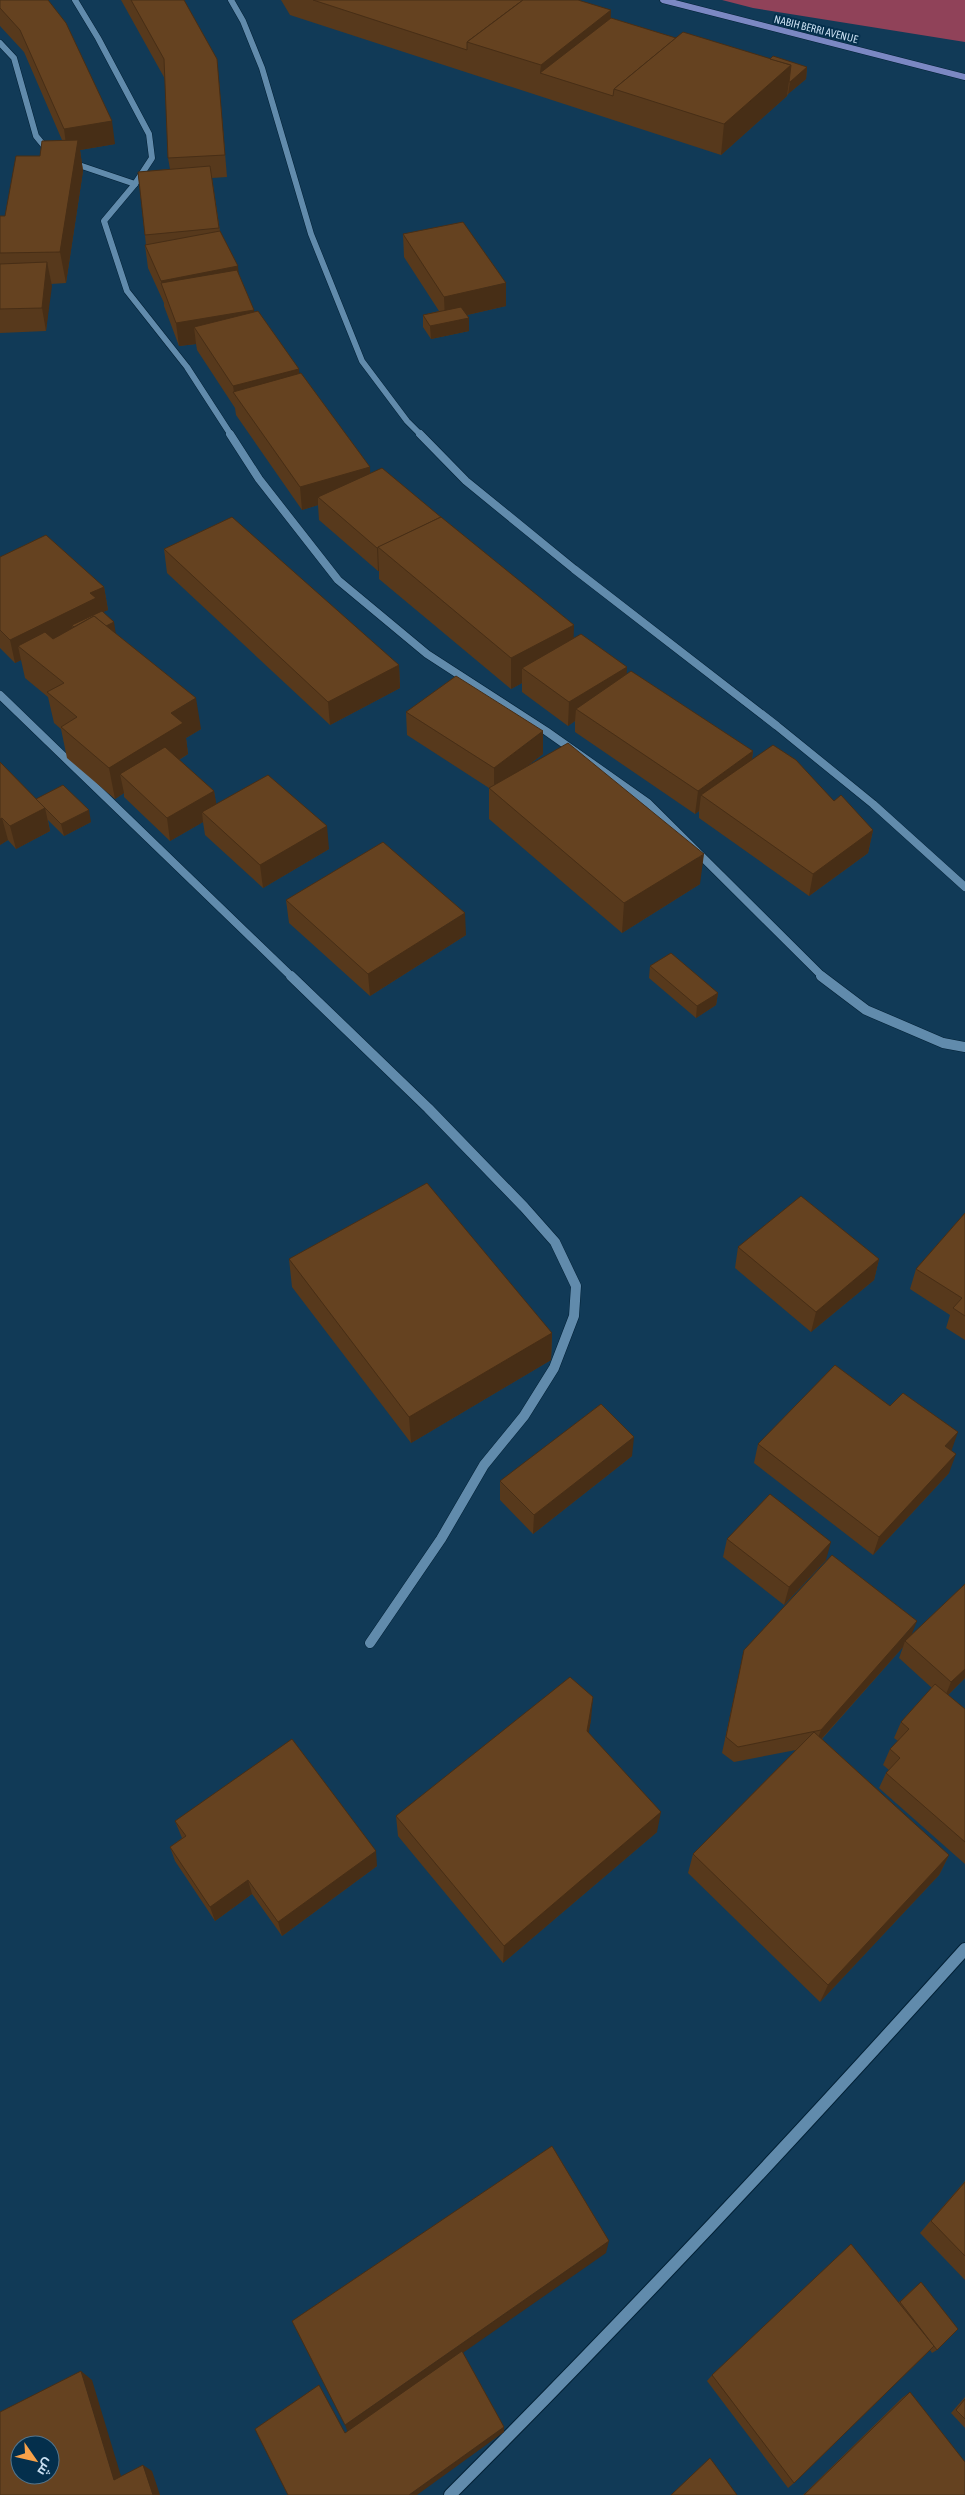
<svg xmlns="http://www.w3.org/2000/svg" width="965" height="2495" font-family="'Asap Condensed',Cairo,sans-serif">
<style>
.green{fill:#904259}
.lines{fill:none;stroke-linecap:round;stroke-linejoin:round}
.lane-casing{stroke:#022035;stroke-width:7}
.street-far3-casing{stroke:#022035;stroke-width:7}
.street-far2-casing{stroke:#022035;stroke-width:9}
.street-far1-casing{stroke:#022035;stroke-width:11}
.street-casing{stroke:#022035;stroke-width:14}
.secondary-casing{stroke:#022035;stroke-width:7}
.lane{stroke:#618bac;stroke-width:6}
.street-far3{stroke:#618bac;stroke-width:6}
.street-far2{stroke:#618bac;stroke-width:8}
.street-far1{stroke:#618bac;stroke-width:10}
.street{stroke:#618bac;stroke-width:12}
.secondary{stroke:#7b88c3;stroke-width:6}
.wall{fill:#57391c}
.shaded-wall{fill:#472e16}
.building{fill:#654220;stroke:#472e16;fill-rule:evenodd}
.labels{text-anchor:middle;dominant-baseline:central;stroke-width:4;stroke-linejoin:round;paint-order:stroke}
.far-street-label{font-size:11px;fill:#c8def0;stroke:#042f4c}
</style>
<rect width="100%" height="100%" fill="#113a57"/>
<path class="green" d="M 722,0 L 965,0 L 965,42 L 753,8 Z"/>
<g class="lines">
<g class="lane-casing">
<g id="lane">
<path d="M 0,43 L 14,58 L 36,136 L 50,153"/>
<path d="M 70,162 L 135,184"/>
</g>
</g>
<g class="street-far3-casing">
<g id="street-far3">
<path d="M 75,0 L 98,38 L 149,134 L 152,158 L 135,184 L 104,221 L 127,291 L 187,367 L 231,435"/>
<path d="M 231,0 L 243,21 L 262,68 L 311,234 L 362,361 L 407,421 L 421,435"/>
</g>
</g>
<g class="street-far2-casing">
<g id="street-far2">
<path d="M 230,434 L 259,479 L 338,580 L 427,654 L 546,731 L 648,803 L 823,977"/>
<path d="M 420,434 L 466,481 L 574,569 L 777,726 L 873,804 L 965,887"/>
<path d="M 0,695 L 292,977"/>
</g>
</g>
<g class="street-far1-casing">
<g id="street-far1">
<path d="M 291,976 L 428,1108 L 524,1207 L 555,1242 L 576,1286 L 574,1316 L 554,1368 L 524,1416 L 484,1465 L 441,1539 L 370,1643"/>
<path d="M 821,976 L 866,1010 L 943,1043 L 965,1047"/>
</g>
</g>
<g class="street-casing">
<path id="street" d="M 450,2495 C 627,2318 798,2135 965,1949"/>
</g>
<g class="secondary-casing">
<path id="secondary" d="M 663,0 L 965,77"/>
</g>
<use href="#lane" class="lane"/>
<use href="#street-far3" class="street-far3"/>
<use href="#street-far2" class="street-far2"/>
<use href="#street-far1" class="street-far1"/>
<use href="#street" class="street"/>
<use href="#secondary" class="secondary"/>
</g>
<g class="wall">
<path d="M 0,0 L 115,144 L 80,150 L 83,171 L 66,283 L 51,284 L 46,331 L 0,333 L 0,216 L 5,216 L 40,156 L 62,140 L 24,52 L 0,26 Z"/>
<path d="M 121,0 L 184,0 L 219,81 L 227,177 L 212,178 L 220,231 L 254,312 L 370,473 L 442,518 L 574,638 L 627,674 L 753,751 L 752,760 L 834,801 L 873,830 L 868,853 L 809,896 L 699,818 L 699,811 L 695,814 L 575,732 L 575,721 L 568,726 L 522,692 L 522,683 L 511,689 L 379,579 L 379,571 L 378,571 L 319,520 L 318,505 L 302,510 L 236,415 L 235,408 L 197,350 L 196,344 L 179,346 L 164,306 L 164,303 L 148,268 L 145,245 L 146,245 L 138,172 L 170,169 L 168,158 L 165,79 Z"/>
<path d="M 281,0 L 578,0 L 611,18 L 676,38 L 807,67 L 806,79 L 788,94 L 787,96 L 721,155 L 290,15 Z"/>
<path d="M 403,234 L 506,306 L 467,315 L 469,331 L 431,339 L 423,327 L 423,315 L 439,311 L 404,257 Z"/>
<path d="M 164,549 L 399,665 L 400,688 L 330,725 L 167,573 Z"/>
<path d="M 0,557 L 104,587 L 108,610 L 103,612 L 116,634 L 201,729 L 186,738 L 188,754 L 179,760 L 214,791 L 216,804 L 329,849 L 263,888 L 205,835 L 203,822 L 170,841 L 124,797 L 124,793 L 115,799 L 67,758 L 61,729 L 54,723 L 48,697 L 25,678 L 21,660 L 15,663 L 0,648 Z"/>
<path d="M 406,712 L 543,754 L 522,770 L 700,884 L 622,933 L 489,819 L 489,788 L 407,735 Z"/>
<path d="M 0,762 L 36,799 L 91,822 L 64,836 L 48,820 L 50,831 L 16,849 L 8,840 L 0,845 Z"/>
<path d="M 286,900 L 466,935 L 370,996 L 289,923 Z"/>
<path d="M 650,966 L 718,993 L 716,1005 L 696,1018 L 649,978 Z"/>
<path d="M 965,1213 L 965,1340 L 946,1328 L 950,1315 L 910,1289 L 916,1269 Z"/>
<path d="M 738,1247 L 879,1259 L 874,1280 L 811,1332 L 735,1268 Z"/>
<path d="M 289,1259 L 552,1333 L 551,1360 L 411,1443 L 292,1287 Z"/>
<path d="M 758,1444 L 951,1450 L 949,1473 L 873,1555 L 754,1463 Z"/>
<path d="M 632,1456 L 533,1534 L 500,1500 L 500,1481 Z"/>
<path d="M 727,1539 L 826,1560 L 784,1605 L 723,1557 Z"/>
<path d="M 965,1584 L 965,1678 L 948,1695 L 965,1709 L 965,1864 L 879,1788 L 886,1773 L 889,1770 L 883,1765 L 890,1749 L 898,1741 L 894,1738 L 901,1722 L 932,1688 L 899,1658 L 903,1647 L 822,1739 L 949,1855 L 939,1875 L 820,2002 L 688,1873 L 693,1854 L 796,1750 L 734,1762 L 722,1753 L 744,1650 L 912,1635 Z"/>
<path d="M 591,1720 L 588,1733 L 657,1832 L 503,1963 L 398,1836 L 396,1816 Z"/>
<path d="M 175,1821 L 377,1866 L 282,1936 L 252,1894 L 215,1921 L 175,1861 L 170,1847 L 182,1838 Z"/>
<path d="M 965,2181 L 965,2280 L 920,2233 Z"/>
<path d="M 921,2282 L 937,2350 L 932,2353 L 930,2350 L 794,2483 L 788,2488 L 707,2381 L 712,2375 L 899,2302 Z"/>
<path d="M 910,2392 L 965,2495 L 803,2495 L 902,2398 Z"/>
<path d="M 965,2397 L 965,2428 L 951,2413 Z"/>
</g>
<g class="shaded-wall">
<path d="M 611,10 L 610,40 L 540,73 L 541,65 Z"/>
<path d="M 791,65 L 787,96 L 721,155 L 724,124 Z"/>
<path d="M 807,67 L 806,79 L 788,94 L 790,82 Z"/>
<path d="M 112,121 L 115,144 L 80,150 L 83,171 L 66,283 L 60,252 L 67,152 L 64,129 Z"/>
<path d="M 47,262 L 52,286 L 46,331 L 42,308 Z"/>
<path d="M 238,266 L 240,289 L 162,284 L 161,281 Z"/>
<path d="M 506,283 L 506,306 L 445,320 L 444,297 Z"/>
<path d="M 254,310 L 257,333 L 194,327 L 196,344 L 179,346 L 176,323 Z"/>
<path d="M 469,318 L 469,331 L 431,339 L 430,326 Z"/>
<path d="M 299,369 L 301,392 L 234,392 L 233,386 Z"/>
<path d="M 370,467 L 371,490 L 318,497 L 318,505 L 302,510 L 300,487 Z"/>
<path d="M 378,547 L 379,571 L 378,571 L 377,548 Z"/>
<path d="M 104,587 L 108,610 L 72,625 L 74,634 L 18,646 L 21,660 L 15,663 L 10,640 L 90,593 Z"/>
<path d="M 114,622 L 116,635 L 83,637 Z"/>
<path d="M 574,625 L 573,656 L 522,668 L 522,683 L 511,689 L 511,658 Z"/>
<path d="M 399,665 L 400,688 L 330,725 L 328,702 Z"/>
<path d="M 627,667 L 626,690 L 576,709 L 575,721 L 568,726 L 569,702 Z"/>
<path d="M 196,698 L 201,729 L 186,738 L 188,754 L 134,787 L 120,774 L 124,793 L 115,799 L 109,768 L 171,713 Z"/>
<path d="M 543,731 L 543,754 L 494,791 L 494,768 Z"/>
<path d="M 753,751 L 750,774 L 701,795 L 699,811 L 695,814 L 698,791 Z"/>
<path d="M 214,791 L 218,813 L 202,812 L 203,822 L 170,841 L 167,818 Z"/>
<path d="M 45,808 L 50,831 L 16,849 L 10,826 Z"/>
<path d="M 89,810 L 91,822 L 64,836 L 61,824 Z"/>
<path d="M 2,818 L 8,840 L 0,845 L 0,819 Z"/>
<path d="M 327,826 L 329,849 L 263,888 L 260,865 Z"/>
<path d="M 873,830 L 868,853 L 809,896 L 813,874 Z"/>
<path d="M 704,854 L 700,884 L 622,933 L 624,903 Z"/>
<path d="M 465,913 L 466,935 L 370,996 L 368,974 Z"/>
<path d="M 718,993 L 716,1005 L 696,1018 L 697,1006 Z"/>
<path d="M 879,1259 L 874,1280 L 811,1332 L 816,1312 Z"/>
<path d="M 552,1333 L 551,1360 L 411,1443 L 409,1417 Z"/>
<path d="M 958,1432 L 951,1452 L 945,1446 Z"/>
<path d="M 634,1437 L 632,1456 L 533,1534 L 534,1515 Z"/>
<path d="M 956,1454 L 949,1473 L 873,1555 L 879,1537 Z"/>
<path d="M 831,1542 L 826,1560 L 784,1605 L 789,1587 Z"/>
<path d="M 917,1621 L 910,1639 L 905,1641 L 903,1647 L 815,1746 L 821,1730 Z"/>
<path d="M 965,1669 L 965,1678 L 944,1699 L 951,1682 Z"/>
<path d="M 593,1697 L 591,1720 L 585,1753 L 587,1731 Z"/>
<path d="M 661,1812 L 657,1832 L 503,1963 L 504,1946 Z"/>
<path d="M 376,1851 L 377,1866 L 282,1936 L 278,1922 Z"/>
<path d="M 949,1855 L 939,1875 L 820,2002 L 828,1985 Z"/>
<path d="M 248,1880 L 252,1894 L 215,1921 L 210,1907 Z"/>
<path d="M 609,2241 L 606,2253 L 348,2433 L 345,2425 Z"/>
<path d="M 81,2371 L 92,2380 L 124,2486 L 114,2480 Z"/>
<path d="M 504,2427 L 504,2432 L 417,2495 L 409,2495 Z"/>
<path d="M 143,2465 L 152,2471 L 160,2495 L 153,2495 Z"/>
</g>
<g class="building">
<path d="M 0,0 L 48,0 L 66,23 L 112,121 L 64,129 L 20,30 L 0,8 Z"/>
<path d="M 131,0 L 184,0 L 217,59 L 225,155 L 168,158 L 164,59 Z"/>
<path d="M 313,0 L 523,0 L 467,42 L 467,50 Z"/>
<path d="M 523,0 L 578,0 L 611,10 L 541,65 L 467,42 Z"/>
<path d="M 611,18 L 676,38 L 614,89 L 613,96 L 540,73 Z"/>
<path d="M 683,32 L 791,65 L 724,124 L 614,89 Z"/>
<path d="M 773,56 L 807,67 L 790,82 L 789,82 L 791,65 L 770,59 Z"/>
<path d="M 78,140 L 60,252 L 0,253 L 0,216 L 5,216 L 16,156 L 40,156 L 42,141 Z"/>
<path d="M 210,166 L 219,228 L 145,235 L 138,172 Z"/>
<path d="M 463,222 L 506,283 L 444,297 L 403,234 Z"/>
<path d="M 220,231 L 238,266 L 161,281 L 145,245 Z"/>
<path d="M 47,262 L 42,308 L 0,309 L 0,264 Z"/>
<path d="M 237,270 L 254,310 L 176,323 L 161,283 Z"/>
<path d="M 461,307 L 469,318 L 430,326 L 423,315 Z"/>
<path d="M 258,311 L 299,369 L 233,386 L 194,327 Z"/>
<path d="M 301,373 L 370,467 L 300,487 L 233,392 Z"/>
<path d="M 382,468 L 442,518 L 441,517 L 377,548 L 318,497 Z"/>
<path d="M 232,517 L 399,665 L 328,702 L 164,549 Z"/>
<path d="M 441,517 L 574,625 L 511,658 L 378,547 Z"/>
<path d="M 46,535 L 104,587 L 90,593 L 96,598 L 10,640 L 0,630 L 0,557 Z"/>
<path d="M 102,611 L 114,622 L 106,626 L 94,616 L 74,627 L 72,625 Z"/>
<path d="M 94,616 L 196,698 L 171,713 L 183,723 L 109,768 L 61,727 L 77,717 L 47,692 L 64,683 L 18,646 L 45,632 L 53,639 Z"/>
<path d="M 581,634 L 627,667 L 569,702 L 522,668 Z"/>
<path d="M 631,671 L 753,751 L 698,791 L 576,709 Z"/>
<path d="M 456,676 L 543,731 L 494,768 L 406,712 Z"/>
<path d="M 568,743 L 704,854 L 624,903 L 489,788 Z"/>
<path d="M 773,745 L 796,760 L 834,801 L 841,795 L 873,830 L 813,874 L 701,795 Z"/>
<path d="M 165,747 L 214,791 L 167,818 L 120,774 Z"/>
<path d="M 0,762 L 45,808 L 10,826 L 2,818 L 0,819 Z"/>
<path d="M 268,775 L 327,826 L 260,865 L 202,812 Z"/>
<path d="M 63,785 L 89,810 L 61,824 L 36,799 Z"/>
<path d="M 383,842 L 465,913 L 368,974 L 286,900 Z"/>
<path d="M 671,953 L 718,993 L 697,1006 L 650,966 Z"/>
<path d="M 427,1183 L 552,1333 L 409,1417 L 289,1259 Z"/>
<path d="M 801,1196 L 879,1259 L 816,1312 L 738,1247 Z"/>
<path d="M 965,1213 L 965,1316 L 953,1308 L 962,1298 L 916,1269 Z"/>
<path d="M 835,1365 L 890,1406 L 903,1393 L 958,1432 L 945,1446 L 956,1454 L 879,1537 L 758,1444 Z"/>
<path d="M 601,1404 L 634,1437 L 534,1515 L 500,1481 Z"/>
<path d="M 770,1494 L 831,1542 L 789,1587 L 727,1539 Z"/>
<path d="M 832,1555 L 917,1621 L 821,1730 L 738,1747 L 726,1737 L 744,1650 Z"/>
<path d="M 965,1584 L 965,1669 L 951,1682 L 905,1641 Z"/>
<path d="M 570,1677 L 593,1697 L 587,1731 L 661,1812 L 504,1946 L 396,1816 Z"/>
<path d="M 935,1684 L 965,1709 L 965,1842 L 886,1773 L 900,1758 L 890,1749 L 909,1729 L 901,1722 Z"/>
<path d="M 814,1732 L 949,1855 L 828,1985 L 693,1854 Z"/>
<path d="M 292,1739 L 376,1851 L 278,1922 L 248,1880 L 210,1907 L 170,1847 L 186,1836 L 175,1821 Z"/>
<path d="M 552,2146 L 609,2241 L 345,2425 L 292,2321 Z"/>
<path d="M 965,2182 L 965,2256 L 931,2221 Z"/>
<path d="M 851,2244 L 934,2346 L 794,2483 L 712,2375 Z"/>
<path d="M 921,2282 L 958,2329 L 937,2350 L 900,2302 Z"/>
<path d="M 462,2351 L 504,2427 L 409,2495 L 288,2495 L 255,2429 L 319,2385 L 345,2433 Z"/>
<path d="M 81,2371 L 114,2480 L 143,2465 L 153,2495 L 0,2495 L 0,2412 ZM 20,2445 L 50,2445 L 50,2475 L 20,2475 Z"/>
<path d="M 910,2392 L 965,2462 L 965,2495 L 804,2495 Z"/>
<path d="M 965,2399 L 965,2419 L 956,2410 Z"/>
<path d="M 710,2458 L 737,2495 L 671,2495 Z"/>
</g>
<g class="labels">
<g class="far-street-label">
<text transform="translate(816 29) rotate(14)">NABIH BERRI AVENUE</text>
</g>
</g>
<g transform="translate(35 2460) rotate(124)"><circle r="24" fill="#042f4c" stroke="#52758e"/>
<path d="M0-4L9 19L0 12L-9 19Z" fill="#f7a149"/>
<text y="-8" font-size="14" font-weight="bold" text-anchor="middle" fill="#c8def0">ش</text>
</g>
</svg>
